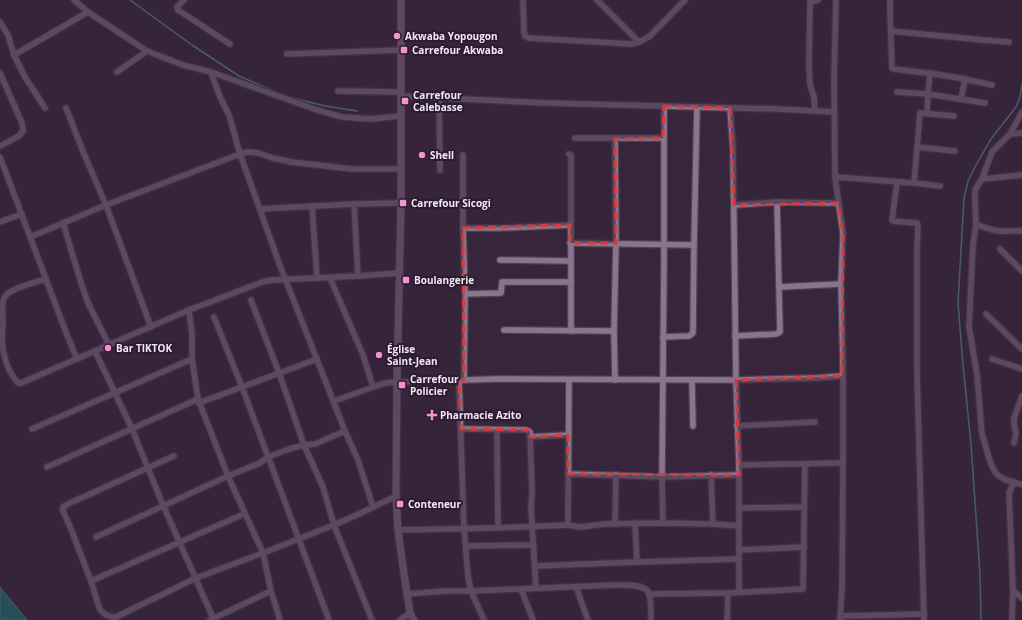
<svg xmlns="http://www.w3.org/2000/svg" width="1022" height="620" font-family="'Open Sans',sans-serif">
<style>
.water{fill:#148384;stroke:#57a1a6}
.lines{fill:none;stroke-linecap:round;stroke-linejoin:round}
.stream{stroke:#57a1a6;stroke-width:1.5}
.minor-casing{stroke:#514154;stroke-width:8}
.tertiary-casing{stroke:#514154;stroke-width:9}
.minor{stroke:#89748d;stroke-width:5.5}
.tertiary{stroke:#89748d;stroke-width:7}
.marked{fill:none;stroke:#d93b3d;stroke-width:3;stroke-dasharray:8 5;stroke-linejoin:round}
.poi-dot{fill:#f391d5;stroke:#2d1b30;stroke-width:1.5}
.labels{text-anchor:middle;dominant-baseline:central;stroke-width:4;stroke-linejoin:round;paint-order:stroke}
.poi-label{font-size:10px;font-weight:bold;fill:#f3e7f6;stroke:#2d1b30;text-anchor:start}
</style>
<rect width="100%" height="100%" fill="#37253b"/>
<path class="water" d="M 0,587 L 27,620 L 0,620 Z"/>
<g class="lines">
<g class="stream">
<path d="M 130,0 L 192,45 L 239,76 L 276,92"/>
<path d="M 285,96 L 325,106 L 357,111"/>
<path d="M 981,620 L 980,574 L 971,444 L 963,365 L 958,303 L 964,198 L 968,181 L 976,165 L 991,139 L 1016,107 L 1020,97 L 1022,84"/>
</g>
<g class="minor-casing">
<g id="minor">
<path d="M 74,0 L 88,12 L 147,51 L 183,65 L 211,72 L 317,110 L 342,117 L 370,119 L 401,116"/>
<path d="M 184,0 L 177,7 L 178,10 L 230,44"/>
<path d="M 523,0 L 524,32 L 525,36 L 529,38 L 631,44 L 639,42 L 650,36 L 685,0"/>
<path d="M 597,0 L 639,42"/>
<path d="M 836,0 L 834,80 L 835,177 L 843,233 L 841,284 L 843,365 L 843,463 L 842,588 L 840,620"/>
<path d="M 890,0 L 890,12 L 892,68 L 894,69 L 935,74 L 965,79"/>
<path d="M 0,22 L 8,35 L 14,55 L 25,77 L 45,108"/>
<path d="M 891,31 L 983,40 L 1009,42"/>
<path d="M 287,54 L 401,50"/>
<path d="M 14,55 L 88,12"/>
<path d="M 117,72 L 147,51"/>
<path d="M 211,72 L 220,97 L 229,115 L 240,154 L 279,263 L 345,431 L 358,460 L 373,507"/>
<path d="M 0,73 L 22,123 L 23,131 L 19,136 L 0,146"/>
<path d="M 930,73 L 928,94 L 985,103"/>
<path d="M 338,91 L 401,92"/>
<path d="M 897,92 L 928,94 L 927,113"/>
<path d="M 401,96 L 547,103 L 778,109 L 835,112"/>
<path d="M 439,98 L 440,170"/>
<path d="M 961,99 L 965,79 L 992,85"/>
<path d="M 730,108 L 733,148 L 736,380 L 739,465 L 739,592"/>
<path d="M 815,111 L 814,97 L 810,85 L 809,66 L 810,2 L 818,0"/>
<path d="M 1010,134 L 1022,112"/>
<path d="M 575,138 L 663,138"/>
<path d="M 615,139 L 616,243 L 614,331 L 615,380"/>
<path d="M 917,147 L 955,151"/>
<path d="M 569,154 L 571,155 L 571,331"/>
<path d="M 463,155 L 463,228 L 465,294 L 464,380"/>
<path d="M 0,157 L 67,335 L 77,359"/>
<path d="M 835,177 L 914,183 L 940,186"/>
<path d="M 982,179 L 1022,175"/>
<path d="M 897,182 L 892,220 L 893,221 L 917,223 L 918,226 L 917,249 L 917,372 L 924,620"/>
<path d="M 914,183 L 920,113 L 954,116"/>
<path d="M 354,204 L 358,276"/>
<path d="M 734,205 L 777,202 L 838,203"/>
<path d="M 312,206 L 317,278"/>
<path d="M 260,209 L 354,204 L 401,203"/>
<path d="M 0,222 L 22,214"/>
<path d="M 63,223 L 82,286 L 88,303 L 109,345"/>
<path d="M 976,224 C 983,227 991,230 999,231 C 1007,232 1014,230 1022,231"/>
<path d="M 463,228 L 500,228 L 570,225"/>
<path d="M 30,237 L 106,205 L 84,154 L 66,108"/>
<path d="M 570,243 L 694,245 L 697,107"/>
<path d="M 1000,249 L 1022,271"/>
<path d="M 500,260 L 571,261"/>
<path d="M 330,278 L 363,355 L 373,387"/>
<path d="M 46,279 C 36,282 13,288 6,295 C 0,302 3,314 3,322 C 3,328 2,334 2,340 C 3,355 8,372 18,383 L 21,383 L 189,310"/>
<path d="M 779,287 L 841,284"/>
<path d="M 465,294 L 501,293 L 502,282 L 571,282"/>
<path d="M 251,300 L 279,373 L 304,445 L 323,487 L 334,525 L 372,620"/>
<path d="M 986,314 L 1022,349"/>
<path d="M 214,317 L 242,387 L 329,620"/>
<path d="M 151,327 L 106,205 L 240,154 L 248,152 L 258,153 L 273,158 L 291,162 L 352,169 L 401,169"/>
<path d="M 504,330 L 614,331"/>
<path d="M 735,336 L 776,334 L 780,332 L 777,202"/>
<path d="M 663,337 L 689,336 L 693,333 L 694,245"/>
<path d="M 95,351 L 132,429 L 163,505 L 214,620"/>
<path d="M 992,359 L 1022,369"/>
<path d="M 692,380 L 693,426"/>
<path d="M 459,381 L 464,529 L 468,576 L 471,591 L 484,620"/>
<path d="M 334,401 L 385,383 L 397,382 L 496,379 L 736,380 L 817,378 L 842,376"/>
<path d="M 199,403 L 317,359"/>
<path d="M 737,426 L 815,422"/>
<path d="M 32,429 L 192,359"/>
<path d="M 461,429 L 526,430 L 530,432 L 532,492 L 531,508 L 536,588"/>
<path d="M 497,430 L 498,527"/>
<path d="M 530,437 L 568,435"/>
<path d="M 1014,443 L 1016,433 L 1014,425 L 1014,418 L 1022,396"/>
<path d="M 174,456 L 68,504 L 63,507 L 63,511 L 71,529 L 91,581 L 100,610 L 106,615 L 112,617 L 116,617 L 196,578 L 263,553 L 334,525 L 361,513 L 396,496"/>
<path d="M 739,465 L 843,463"/>
<path d="M 47,467 L 198,399"/>
<path d="M 568,474 L 662,477 L 739,475"/>
<path d="M 711,475 L 713,524"/>
<path d="M 1014,482 C 1009,481 1003,479 999,476 C 989,469 987,446 982,435 L 977,374 L 969,327 L 973,245 L 976,224 L 975,199 L 975,190 L 982,179 L 992,152 L 1010,134 L 1022,133"/>
<path d="M 739,508 L 804,507"/>
<path d="M 635,523 L 637,562"/>
<path d="M 663,523 L 662,477 L 664,261 L 664,106"/>
<path d="M 615,524 L 616,475"/>
<path d="M 568,525 L 569,380"/>
<path d="M 398,530 L 494,528 L 568,525 L 581,527 L 604,524 L 663,523 L 713,524 L 739,526"/>
<path d="M 96,537 L 228,476 L 260,463 L 268,457 L 289,449 L 304,445 L 315,444 L 345,431"/>
<path d="M 466,546 L 534,545"/>
<path d="M 739,550 L 804,547"/>
<path d="M 535,566 L 637,562 L 739,559"/>
<path d="M 91,581 L 244,514"/>
<path d="M 576,587 L 588,620"/>
<path d="M 521,589 L 533,620"/>
<path d="M 1013,591 L 1022,598"/>
<path d="M 407,594 L 445,591 L 471,591 L 614,585 C 623,585 646,583 649,594 C 651,600 651,613 651,620"/>
<path d="M 649,594 L 728,593 L 803,589 L 805,464"/>
<path d="M 840,616 L 924,614"/>
<path d="M 210,620 L 271,591"/>
<path d="M 280,620 L 271,591 L 263,553 L 228,476 L 198,399 L 192,359 L 192,334 L 189,310 L 265,281 L 273,280 L 358,276 L 400,273"/>
<path d="M 400,620 L 410,613"/>
<path d="M 727,620 L 728,593"/>
<path d="M 1012,620 L 1013,591 L 1009,493 L 1014,482 L 1022,485"/>
</g>
</g>
<g class="tertiary-casing">
<path id="tertiary" d="M 401,0 L 401,203 L 397,382 L 396,496 L 398,530 L 404,574 L 410,613 L 414,620"/>
</g>
<use href="#minor" class="minor"/>
<use href="#tertiary" class="tertiary"/>
</g>
<path d="M0 0H1022V620H0ZM 664,106 L 730,108 L 734,205 L 838,203 L 843,233 L 842,376 L 736,380 L 739,475 L 568,474 L 568,435 L 530,437 L 530,430 L 461,429 L 459,381 L 464,380 L 463,228 L 570,225 L 570,243 L 616,243 L 615,139 L 663,138 Z" fill="#37253b" fill-opacity=".55" fill-rule="evenodd"/>
<path class="marked" d="M 664,106 L 730,108 L 734,205 L 838,203 L 843,233 L 842,376 L 736,380 L 739,475 L 568,474 L 568,435 L 530,437 L 530,430 L 461,429 L 459,381 L 464,380 L 463,228 L 570,225 L 570,243 L 616,243 L 615,139 L 663,138 Z"/>
<g class="poi-dot">
<circle cx="397" cy="36" r="4"/>
<rect x="400" y="46" width="8" height="8" rx="2"/>
<rect x="401" y="97" width="8" height="8" rx="2"/>
<circle cx="422" cy="155" r="4"/>
<rect x="399" y="199" width="8" height="8" rx="2"/>
<rect x="402" y="276" width="8" height="8" rx="2"/>
<circle cx="108" cy="348" r="4"/>
<circle cx="379" cy="355" r="4"/>
<rect x="398" y="381" width="8" height="8" rx="2"/>
<path d="M430 409h4v4h4v4h-4v4h-4v-4h-4v-4h4z"/>
<rect x="396" y="500" width="8" height="8" rx="2"/>
</g>
<g class="labels">
<g class="poi-label">
<text x="405" y="36">Akwaba Yopougon</text>
<text x="412" y="50">Carrefour Akwaba</text>
<text x="413" y="95">Carrefour<tspan x="413" dy="12">Calebasse</tspan></text>
<text x="430" y="155">Shell</text>
<text x="411" y="203">Carrefour Sicogi</text>
<text x="414" y="280">Boulangerie</text>
<text x="116" y="348">Bar TIKTOK</text>
<text x="387" y="349">Église<tspan x="387" dy="12">Saint-Jean</tspan></text>
<text x="410" y="379">Carrefour<tspan x="410" dy="12">Policier</tspan></text>
<text x="440" y="415">Pharmacie Azito</text>
<text x="408" y="504">Conteneur</text>
</g>
</g>
</svg>
